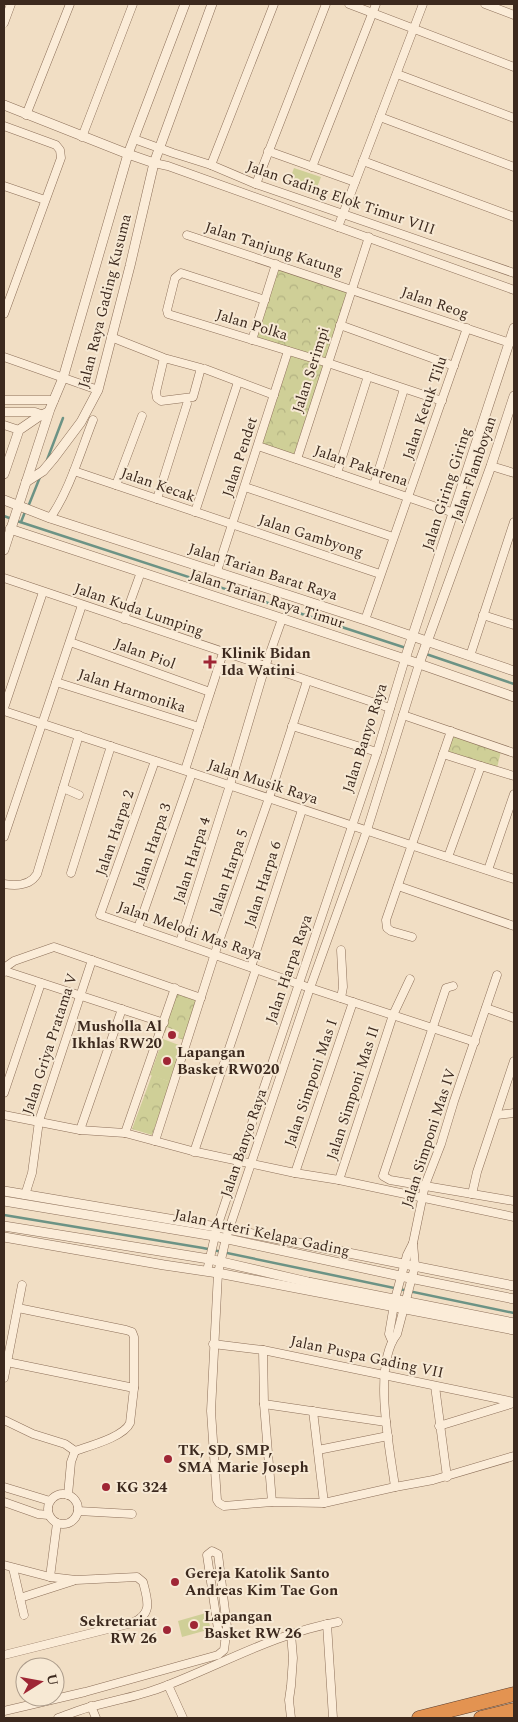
<svg xmlns="http://www.w3.org/2000/svg" width="518" height="1722" font-family="Spectral,serif">
<style>
.park{fill:url(#park-crowns)}
.garden{fill:#cfcf97}
.lines{fill:none;stroke-linecap:round;stroke-linejoin:round}
.stream{stroke:#6c9385;stroke-width:2.5}
.minor-casing{stroke:#8c6f59;stroke-width:9}
.tertiary-casing{stroke:#8c6f59;stroke-width:10}
.motorway-casing{stroke:#5a3d2e;stroke-width:15}
.minor{stroke:#fbecd8;stroke-width:8}
.tertiary{stroke:#fbecd8;stroke-width:9}
.motorway{stroke:#e39351;stroke-width:14}
.poi-dot{fill:#9f2635;stroke:#f7e9d4;stroke-width:2}
.labels{text-anchor:middle;dominant-baseline:central;stroke-width:4;stroke-linejoin:round;paint-order:stroke}
.street-label{font-size:15px;fill:#3c291e;stroke:#f7e9d4}
.poi-label{font-size:15px;font-weight:bold;fill:#3c291e;stroke:#f7e9d4;text-anchor:start}
</style>
<defs>
<pattern id="park-crowns" width="20" height="18" patternUnits="userSpaceOnUse" patternTransform="scale(1.25)"><rect width="20" height="18" fill="#cfcf97"/><path d="M2 6a3 3 0 1 1 6 0M12 15a3 3 0 1 1 6 0" fill="none" stroke="#b3b282"/></pattern>
</defs>
<rect width="100%" height="100%" fill="#f1dec4"/>
<g class="park">
<path d="M 279,268 L 348,291 L 294,454 L 262,444 L 293,350 L 256,337 Z"/>
<path d="M 452,733 L 502,747 L 497,768 L 445,753 Z"/>
<path d="M 176,991 L 197,998 L 184,1040 L 178,1038 L 179,1032 L 167,1027 L 165,1033 L 162,1032 Z"/>
<path d="M 152,1075 L 171,1082 L 152,1135 L 132,1129 Z"/>
</g>
<g class="garden">
<path d="M 294,168 L 321,177 L 314,195 L 288,185 Z"/>
<path d="M 163,1039 L 184,1047 L 171,1082 L 150,1075 Z"/>
<path d="M 206,1613 L 211,1629 L 182,1637 L 178,1621 Z"/>
</g>
<g class="lines">
<g class="stream">
<path d="M 47,460 L 63,418"/>
<path d="M 28,507 L 40,477"/>
<path d="M 4,516 L 12,519"/>
<path d="M 17,521 L 406,648"/>
<path d="M 21,522 L 25,512"/>
<path d="M 426,654 L 514,684"/>
<path d="M 4,1215 L 203,1248 L 514,1313"/>
</g>
<g class="minor-casing">
<g id="minor">
<path d="M 349,4 L 514,67"/>
<path d="M 485,4 L 514,15"/>
<path d="M 4,23 L 11,4"/>
<path d="M 397,74 L 514,118"/>
<path d="M 26,115 L 70,4"/>
<path d="M 380,117 L 514,167"/>
<path d="M 4,126 L 56,145 L 60,150 L 61,158 L 4,314"/>
<path d="M 82,137 L 133,4"/>
<path d="M 134,139 L 173,153 L 211,165 L 256,184 L 514,273"/>
<path d="M 268,151 L 355,182"/>
<path d="M 363,161 L 514,217"/>
<path d="M 154,163 L 168,166 L 514,290"/>
<path d="M 211,165 L 274,4"/>
<path d="M 312,167 L 376,4"/>
<path d="M 256,184 L 326,4"/>
<path d="M 4,186 L 45,200"/>
<path d="M 338,227 L 423,4"/>
<path d="M 187,235 L 510,343"/>
<path d="M 265,300 L 181,273 L 175,278 L 167,310 L 168,314 L 328,363 L 442,401"/>
<path d="M 340,325 L 454,366"/>
<path d="M 111,337 L 164,358 L 201,368 L 193,397 L 161,401 L 157,398 L 156,392 L 164,358"/>
<path d="M 252,340 L 276,264"/>
<path d="M 4,357 L 98,390"/>
<path d="M 205,369 L 274,395"/>
<path d="M 4,400 L 54,400"/>
<path d="M 4,412 L 35,412 L 46,416"/>
<path d="M 4,425 L 19,430"/>
<path d="M 258,446 L 454,513"/>
<path d="M 297,459 L 369,237"/>
<path d="M 491,466 L 514,473"/>
<path d="M 74,471 L 380,574"/>
<path d="M 337,473 L 368,376"/>
<path d="M 116,485 L 142,416"/>
<path d="M 374,485 L 404,389"/>
<path d="M 245,487 L 393,537"/>
<path d="M 157,499 L 187,404"/>
<path d="M 195,512 L 238,382"/>
<path d="M 50,518 C 69,492 81,450 93,420"/>
<path d="M 217,571 L 288,351"/>
<path d="M 4,578 L 390,708"/>
<path d="M 483,615 L 514,625"/>
<path d="M 124,619 L 141,572"/>
<path d="M 365,620 L 467,328"/>
<path d="M 70,642 L 210,692"/>
<path d="M 470,656 L 514,522"/>
<path d="M 419,664 L 367,830 L 310,988 L 226,1238 L 218,1273 L 211,1411 L 217,1500 L 219,1503 L 224,1506 L 272,1502 L 324,1503 L 395,1487 L 433,1480 L 514,1456"/>
<path d="M 56,682 L 199,727"/>
<path d="M 4,708 L 43,592"/>
<path d="M 4,711 L 514,879"/>
<path d="M 403,715 L 514,753"/>
<path d="M 292,726 L 377,752"/>
<path d="M 443,754 L 481,766"/>
<path d="M 155,761 L 100,915 L 310,988 L 475,1042"/>
<path d="M 185,770 L 223,653"/>
<path d="M 63,788 L 79,795"/>
<path d="M 4,837 L 82,605"/>
<path d="M 448,857 L 481,766 L 514,776"/>
<path d="M 488,870 L 514,794"/>
<path d="M 71,873 L 111,746"/>
<path d="M 4,884 C 16,886 30,886 37,874 L 79,735"/>
<path d="M 398,886 L 514,926"/>
<path d="M 138,928 L 192,773"/>
<path d="M 412,937 L 391,931 L 387,928 L 386,920 L 451,731"/>
<path d="M 180,942 L 230,785 L 265,667 L 282,619"/>
<path d="M 251,967 L 302,810"/>
<path d="M 5,971 L 164,1023"/>
<path d="M 4,972 L 7,966 L 14,961 L 54,947 L 201,998"/>
<path d="M 453,986 L 446,988 L 383,1176 L 390,1180 L 514,1201"/>
<path d="M 341,998 L 343,987 L 341,950"/>
<path d="M 486,1008 L 514,1018"/>
<path d="M 4,1093 L 41,983"/>
<path d="M 4,1115 L 80,1130 L 125,1133 L 192,1151 L 295,1173 L 339,1180 L 514,1217"/>
<path d="M 497,1115 L 514,1113"/>
<path d="M 80,1130 L 122,1009"/>
<path d="M 125,1133 L 175,988"/>
<path d="M 155,1141 L 217,947 L 269,798 L 307,681"/>
<path d="M 194,1152 L 256,969"/>
<path d="M 295,1173 L 353,1002"/>
<path d="M 339,1180 L 393,1015 L 410,979"/>
<path d="M 472,1194 L 477,1172 L 514,1061"/>
<path d="M 25,1195 L 32,1173 L 39,1121 L 92,960"/>
<path d="M 207,1271 L 217,1227 L 377,752 L 405,659"/>
<path d="M 392,1341 L 389,1334 L 395,1299 L 407,1255 L 413,1243"/>
<path d="M 213,1344 L 263,1350 L 514,1402"/>
<path d="M 263,1350 L 264,1404 L 272,1502"/>
<path d="M 7,1362 L 134,1388"/>
<path d="M 4,1378 L 22,1285"/>
<path d="M 435,1386 L 447,1477"/>
<path d="M 264,1404 L 386,1422"/>
<path d="M 313,1411 L 324,1503"/>
<path d="M 4,1420 L 33,1434 L 65,1444 L 75,1451 C 89,1446 124,1437 130,1423 L 134,1388 L 134,1337 L 132,1332 L 126,1330 L 18,1308"/>
<path d="M 439,1426 L 514,1403"/>
<path d="M 318,1450 L 388,1436"/>
<path d="M 4,1487 L 50,1501"/>
<path d="M 395,1487 C 390,1449 372,1366 397,1334 L 415,1266 L 413,1243 L 425,1185 L 441,1144 L 454,1101 L 497,975"/>
<circle cx="63" cy="1509" r="15"/>
<path d="M 68,1495 L 71,1462 L 75,1451"/>
<path d="M 4,1502 L 38,1514 L 48,1515"/>
<path d="M 78,1511 L 132,1514"/>
<path d="M 4,1565 L 50,1577 L 76,1580 L 137,1577 L 143,1582 C 148,1601 153,1614 132,1623 L 4,1655"/>
<path d="M 13,1568 L 24,1615"/>
<path d="M 50,1577 L 57,1523"/>
<path d="M 20,1598 L 73,1581"/>
<path d="M 327,1624 L 333,1718"/>
<path d="M 168,1685 L 183,1718"/>
<path d="M 91,1706 L 96,1718"/>
<path d="M 4,1711 L 85,1692 L 218,1655 L 224,1650 L 227,1627 L 218,1554 L 212,1551 L 207,1555 L 218,1629 L 225,1639"/>
<path d="M 58,1718 C 70,1714 81,1709 94,1706 C 116,1700 139,1696 160,1688 C 219,1666 275,1633 338,1622"/>
<path d="M 291,1718 L 289,1700 L 291,1686 L 293,1658 L 291,1634"/>
</g>
</g>
<g class="tertiary-casing">
<g id="tertiary">
<path d="M 4,105 L 128,154 L 154,163"/>
<path d="M 4,474 L 19,430 L 38,417 L 48,412"/>
<path d="M 26,482 L 43,471 L 54,458 L 81,422 L 98,390 L 130,266 L 154,163 L 212,4"/>
<path d="M 4,500 L 50,518 L 365,620 L 514,671"/>
<path d="M 10,529 L 405,659 L 514,697"/>
<path d="M 4,550 L 50,409 L 63,378 L 128,154 L 185,4"/>
<path d="M 405,659 L 514,328"/>
<path d="M 419,664 L 491,466 L 514,396"/>
<path d="M 4,1191 L 228,1229 L 514,1286"/>
<path d="M 4,1201 L 214,1236 L 400,1276 L 514,1299"/>
<path d="M 4,1226 L 209,1259 L 308,1282 L 514,1323"/>
<path d="M 4,1237 L 164,1265 L 218,1273 L 514,1330"/>
</g>
</g>
<g class="motorway-casing">
<g id="motorway">
<path d="M 419,1718 L 514,1694"/>
<path d="M 481,1718 L 514,1710"/>
</g>
</g>
<use href="#minor" class="minor"/>
<use href="#tertiary" class="tertiary"/>
<use href="#motorway" class="motorway"/>
</g>
<g class="poi-dot">
<path d="M207.5 654.5h5v5h5v5h-5v5h-5v-5h-5v-5h5z"/>
<circle cx="172" cy="1035" r="5"/>
<circle cx="167" cy="1061" r="5"/>
<circle cx="168" cy="1459" r="5"/>
<circle cx="106" cy="1487" r="5"/>
<circle cx="175" cy="1582" r="5"/>
<circle cx="194" cy="1625" r="5"/>
<circle cx="167" cy="1630" r="5"/>
</g>
<g class="labels">
<g class="street-label">
<text transform="translate(341 198) rotate(19)">Jalan Gading Elok Timur VIII</text>
<text transform="translate(274 249) rotate(18)">Jalan Tanjung Katung</text>
<text transform="translate(105 301) rotate(-76)">Jalan Raya Gading Kusuma</text>
<text transform="translate(435 303) rotate(19)">Jalan Reog</text>
<text transform="translate(252 325) rotate(17)">Jalan Polka</text>
<text transform="translate(311 370) rotate(-72)">Jalan Serimpi</text>
<text transform="translate(425 408) rotate(-71)">Jalan Ketuk Tilu</text>
<text transform="translate(240 457) rotate(-72)">Jalan Pendet</text>
<text transform="translate(361 466) rotate(19)">Jalan Pakarena</text>
<text transform="translate(474 469) rotate(-71)">Jalan Flamboyan</text>
<text transform="translate(158 485) rotate(19)">Jalan Kecak</text>
<text transform="translate(447 489) rotate(-72)">Jalan Giring Giring</text>
<text transform="translate(311 536) rotate(18)">Jalan Gambyong</text>
<text transform="translate(263 572) rotate(18)">Jalan Tarian Barat Raya</text>
<text transform="translate(267 599) rotate(18)">Jalan Tarian Raya Timur</text>
<text transform="translate(139 610) rotate(19)">Jalan Kuda Lumping</text>
<text transform="translate(145 654) rotate(20)">Jalan Piol</text>
<text transform="translate(132 691) rotate(18)">Jalan Harmonika</text>
<text transform="translate(365 738) rotate(-72)">Jalan Banyo Raya</text>
<text transform="translate(263 782) rotate(18)">Jalan Musik Raya</text>
<text transform="translate(115 833) rotate(-71)">Jalan Harpa 2</text>
<text transform="translate(152 846) rotate(-71)">Jalan Harpa 3</text>
<text transform="translate(192 860) rotate(-72)">Jalan Harpa 4</text>
<text transform="translate(229 872) rotate(-71)">Jalan Harpa 5</text>
<text transform="translate(263 884) rotate(-72)">Jalan Harpa 6</text>
<text transform="translate(190 931) rotate(19)">Jalan Melodi Mas Raya</text>
<text transform="translate(289 969) rotate(-71)">Jalan Harpa Raya</text>
<text transform="translate(50 1044) rotate(-72)">Jalan Griya Pratama V</text>
<text transform="translate(311 1083) rotate(-71)">Jalan Simponi Mas I</text>
<text transform="translate(353 1093) rotate(-72)">Jalan Simponi Mas II</text>
<text transform="translate(429 1138) rotate(-72)">Jalan Simponi Mas IV</text>
<text transform="translate(244 1143) rotate(-71)">Jalan Banyo Raya</text>
<text transform="translate(262 1233) rotate(12)">Jalan Arteri Kelapa Gading</text>
<text transform="translate(367 1357) rotate(12)">Jalan Puspa Gading VII</text>
</g>
<g class="poi-label">
<text x="221" y="653">Klinik Bidan<tspan x="221" dy="17">Ida Watini</tspan></text>
<text x="162" y="1026" text-anchor="end">Musholla Al<tspan x="162" dy="17">Ikhlas RW20</tspan></text>
<text x="177" y="1052">Lapangan<tspan x="177" dy="17">Basket RW020</tspan></text>
<text x="178" y="1450">TK, SD, SMP,<tspan x="178" dy="17">SMA Marie Joseph</tspan></text>
<text x="116" y="1487">KG 324</text>
<text x="185" y="1573">Gereja Katolik Santo<tspan x="185" dy="17">Andreas Kim Tae Gon</tspan></text>
<text x="204" y="1616">Lapangan<tspan x="204" dy="17">Basket RW 26</tspan></text>
<text x="157" y="1621" text-anchor="end">Sekretariat<tspan x="157" dy="17">RW 26</tspan></text>
</g>
</g>
<rect width="518" height="1722" fill="none" stroke="#3c291e" stroke-width="10"/>
<g transform="translate(40 1682) rotate(79)"><circle r="24" fill="#f7e9d4" stroke="#ac9c8b"/>
<path d="M0-4L9 19L0 12L-9 19Z" fill="#9f2635"/>
<text y="-8" font-size="14" font-weight="bold" text-anchor="middle" fill="#3c291e">U</text>
</g>
</svg>
